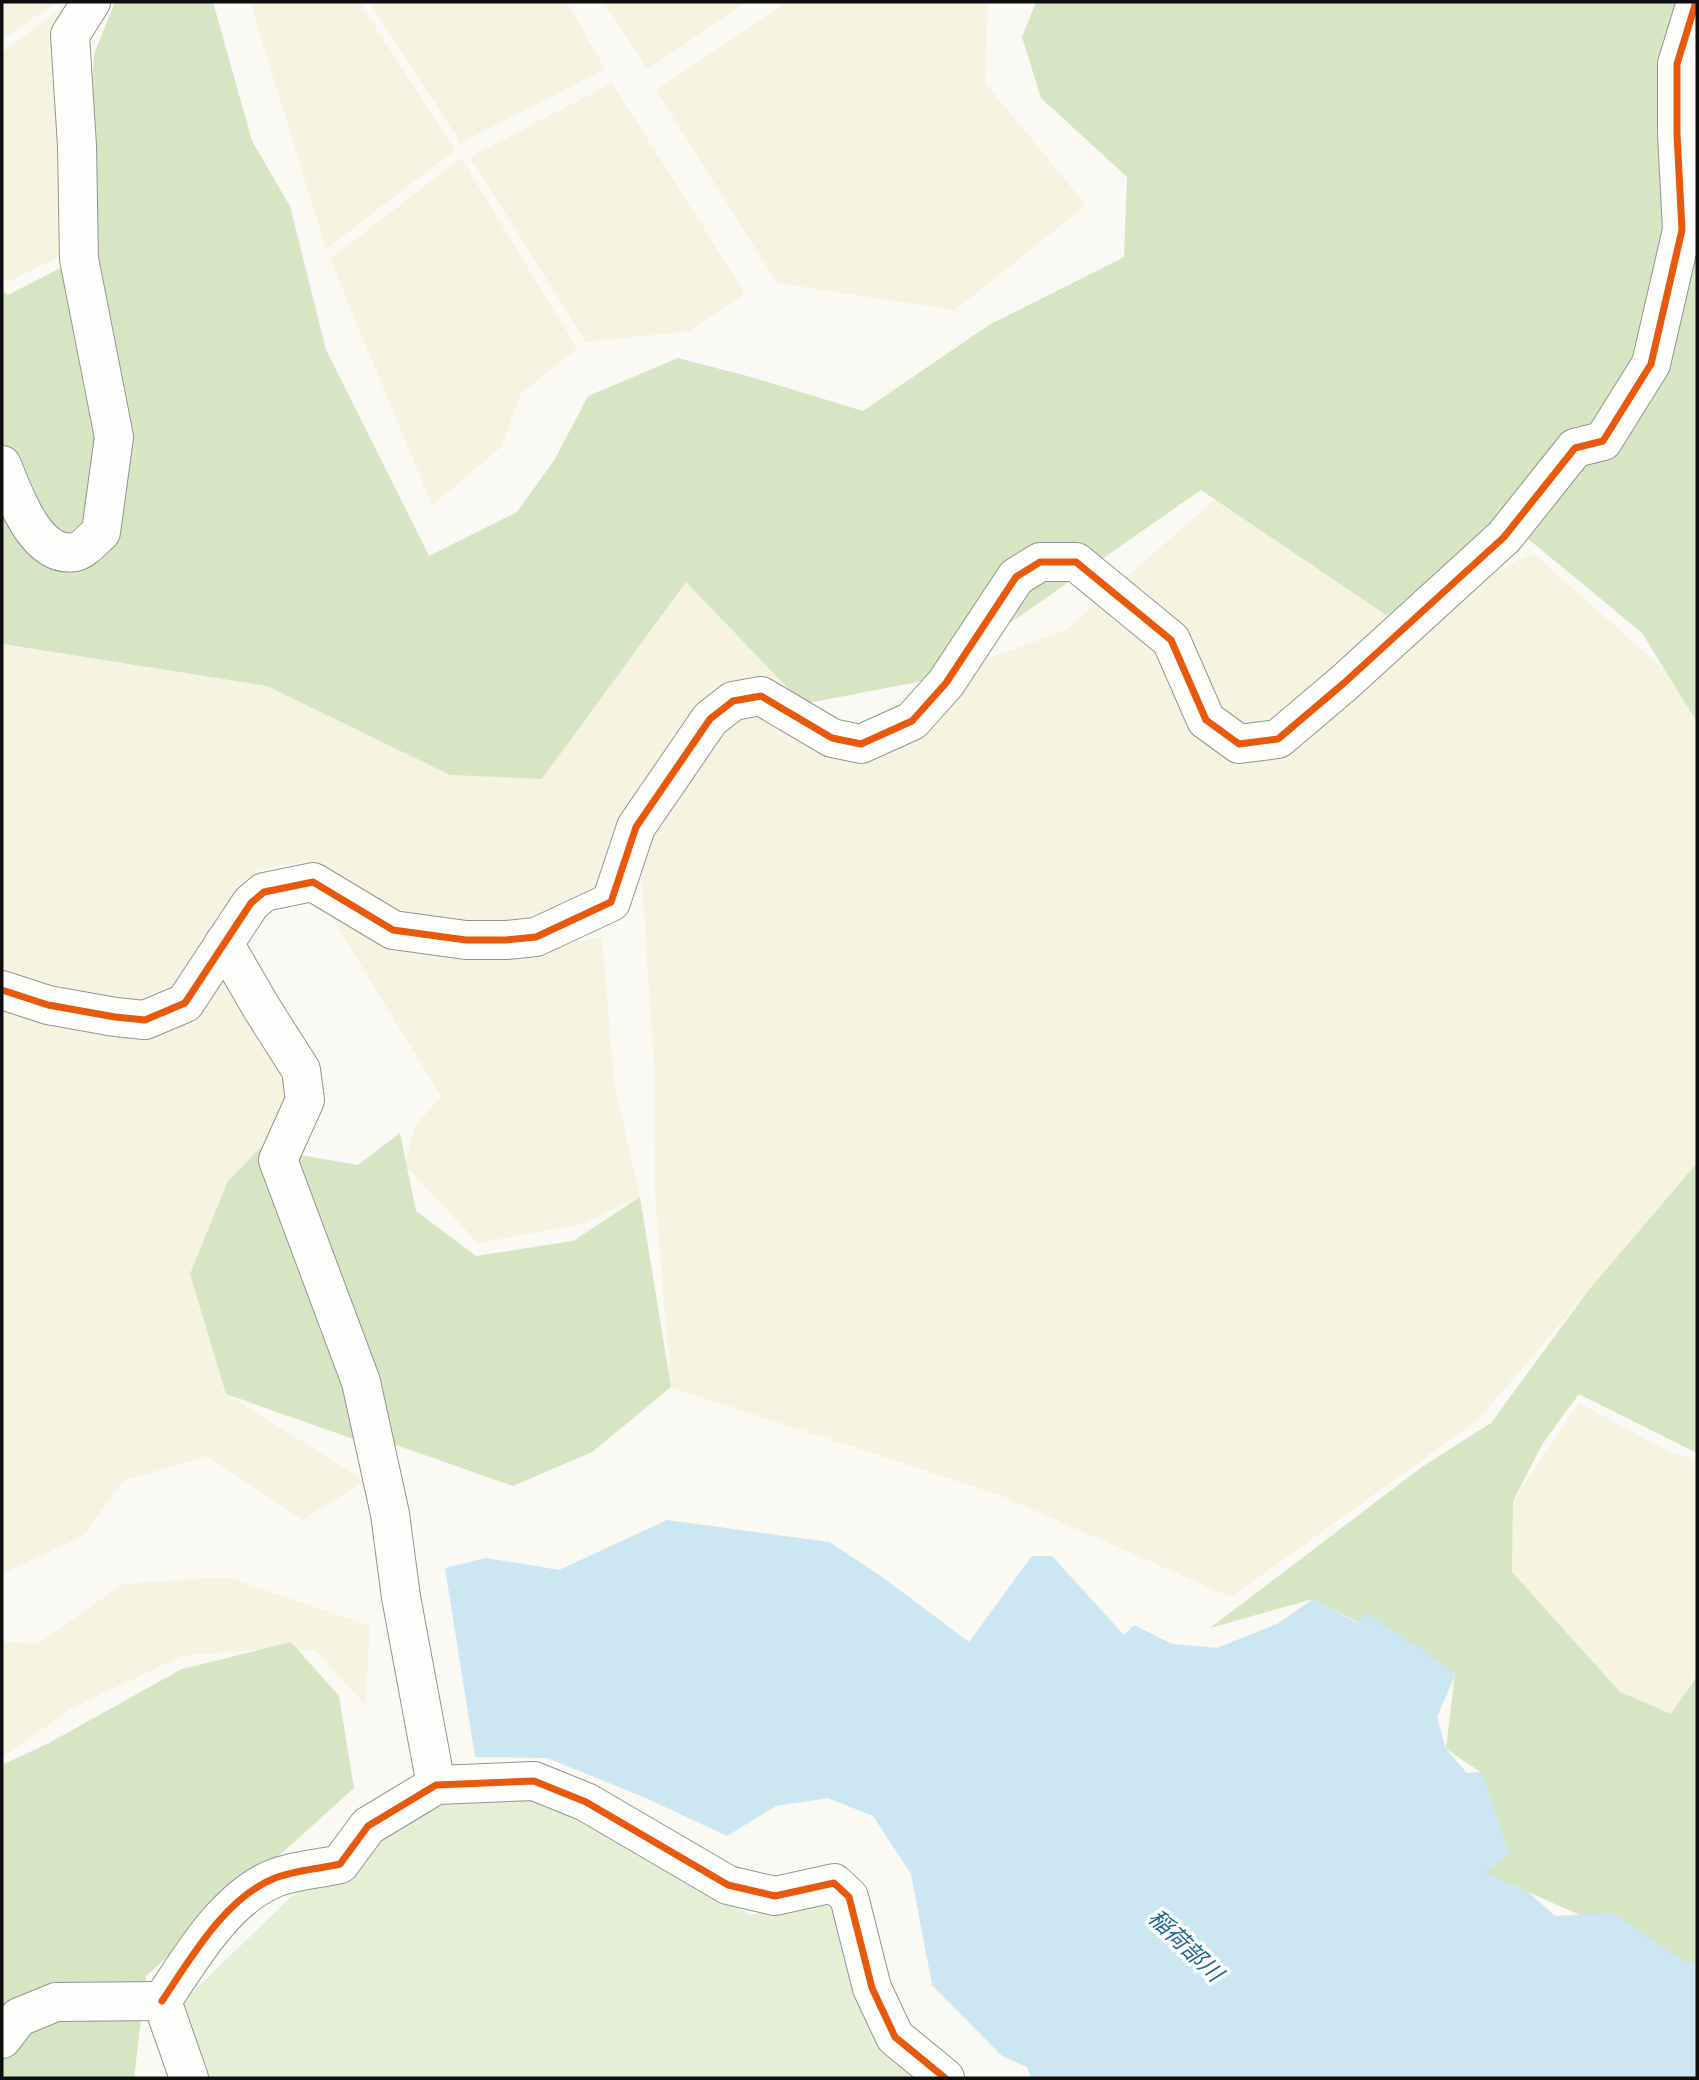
<svg xmlns="http://www.w3.org/2000/svg" width="1699" height="2080" font-family="'PT Serif','Noto Sans JP',serif">
<style>
.farmland{fill:#f6f3e1}
.green{fill:#e5efd5}
.forest{fill:#d6e5c4}
.water{fill:#cce6f2}
.lines{fill:none;stroke-linecap:round;stroke-linejoin:round}
.minor-casing{stroke:#949492;stroke-width:40}
.minor{stroke:#fefefd;stroke-width:38}
.cycleway-casing{stroke:#fff;stroke-width:11}
.cycleway{stroke:#e8590c;stroke-width:7}
.labels{text-anchor:middle;dominant-baseline:central;stroke-width:7;stroke-linejoin:round;paint-order:stroke}
.water-label{font-size:23px;font-style:italic;fill:#206896;stroke:#fff}
</style>
<rect width="100%" height="100%" fill="#faf9f4"/>
<g class="farmland">
<path d="M 2,2 L 57,2 L 2,39 Z"/>
<path d="M 250,2 L 359,2 L 455,150 L 326,249 Z"/>
<path d="M 369,2 L 567,2 L 605,69 L 461,143 Z"/>
<path d="M 604,2 L 747,2 L 647,69 Z"/>
<path d="M 788,2 L 988,2 L 985,83 L 1086,205 L 955,310 L 777,283 L 656,90 Z"/>
<path d="M 68,3 L 71,251 L 7,282 L 2,278 L 2,53 Z"/>
<path d="M 612,83 L 745,293 L 690,331 L 586,342 L 470,157 Z"/>
<path d="M 461,158 L 577,348 L 521,394 L 501,447 L 432,505 L 330,259 Z"/>
<path d="M 1220,495 L 1386,614 L 1534,554 L 1668,673 L 1697,721 L 1697,1163 L 1479,1419 L 1231,1597 L 1004,1497 L 671,1387 L 655,1191 L 654,1066 L 642,882 L 581,905 L 510,927 L 412,921 L 307,861 L 258,870 L 207,938 L 298,1097 L 226,1394 L 365,1481 L 302,1520 L 207,1456 L 123,1481 L 83,1536 L 2,1574 L 2,645 L 267,686 L 450,775 L 542,779 L 686,582 L 803,704 L 853,731 L 928,680 L 1066,630 Z"/>
<path d="M 326,907 L 386,937 L 492,959 L 602,937 L 614,1081 L 640,1197 L 582,1224 L 478,1243 L 405,1165 L 414,1127 L 441,1097 Z"/>
<path d="M 1579,1403 L 1668,1451 L 1697,1461 L 1697,1676 L 1671,1715 L 1620,1692 L 1512,1572 L 1513,1501 Z"/>
<path d="M 228,1577 L 370,1626 L 365,1705 L 316,1651 L 261,1649 L 182,1656 L 74,1707 L 2,1757 L 2,1642 L 37,1644 L 123,1584 Z"/>
</g>
<path class="green" d="M 432,1761 L 534,1781 L 658,1844 L 749,1915 L 849,1897 L 926,2078 L 199,2078 L 178,2006 Z"/>
<g class="forest">
<path d="M 115,2 L 213,2 L 252,141 L 290,206 L 326,350 L 429,556 L 517,512 L 555,459 L 588,396 L 678,358 L 751,377 L 863,411 L 989,325 L 1124,257 L 1127,177 L 1041,98 L 1022,37 L 1036,2 L 1697,2 L 1697,722 L 1642,633 L 1527,538 L 1386,615 L 1201,490 L 928,680 L 803,704 L 686,582 L 542,779 L 450,775 L 267,686 L 2,644 L 2,291 L 8,295 L 80,258 L 94,54 Z"/>
<path d="M 400,1133 L 416,1211 L 476,1256 L 573,1241 L 640,1197 L 671,1387 L 592,1452 L 513,1486 L 396,1445 L 376,1447 L 226,1394 L 190,1274 L 228,1181 L 260,1148 L 358,1165 Z"/>
<path d="M 1697,1163 L 1697,1453 L 1579,1394 L 1543,1443 L 1513,1501 L 1512,1572 L 1620,1692 L 1671,1714 L 1697,1676 L 1697,1970 L 1682,1960 L 1485,1873 L 1482,1773 L 1446,1749 L 1455,1673 L 1313,1599 L 1210,1628 L 1422,1467 L 1491,1423 L 1588,1291 Z"/>
<path d="M 291,1642 L 339,1696 L 354,1788 L 146,1976 L 134,2078 L 2,2078 L 2,1765 L 49,1743 L 182,1669 Z"/>
</g>
<path class="water" d="M 667,1520 L 829,1542 L 881,1576 L 969,1642 L 1032,1556 L 1052,1556 L 1124,1635 L 1134,1625 L 1172,1644 L 1217,1648 L 1277,1624 L 1313,1599 L 1357,1623 L 1366,1612 L 1456,1673 L 1437,1717 L 1446,1749 L 1467,1773 L 1482,1772 L 1509,1853 L 1486,1873 L 1528,1892 L 1555,1916 L 1614,1913 L 1682,1960 L 1697,1964 L 1697,2078 L 1031,2078 L 1027,2067 L 1002,2056 L 932,1985 L 911,1874 L 873,1816 L 828,1798 L 776,1806 L 727,1836 L 646,1798 L 547,1758 L 475,1757 L 445,1568 L 486,1558 L 559,1570 Z"/>
<g class="lines">
<g class="minor-casing">
<g id="minor">
<path d="M 2,465 C 13,492 35,559 75,552 C 84,550 94,538 101,532 L 114,437 L 79,259 L 77,146 L 70,35 L 91,2"/>
<path d="M 224,943 L 261,1007 L 301,1070 L 305,1100 L 278,1160 L 361,1382 L 390,1514 L 401,1597 L 436,1785"/>
<path d="M 2,990 L 48,1005 L 115,1017 L 145,1020 L 185,1003 L 251,903 L 264,892 L 313,882 L 393,930 L 466,940 L 506,940 L 536,937 L 611,902 L 636,827 L 710,719 L 733,701 L 761,696 L 832,738 L 861,744 L 912,721 L 946,683 L 1016,577 L 1040,562 L 1076,562 L 1171,640 L 1206,720 L 1239,744 L 1278,739 L 1344,683 L 1504,537 L 1575,448 L 1603,441 L 1651,364 L 1682,230 L 1677,134 L 1677,64 L 1696,2"/>
<path d="M 162,2001 C 191,1958 225,1898 275,1878 C 295,1870 319,1869 340,1864 L 368,1826 L 436,1785 L 534,1781 L 586,1802 L 728,1885 L 775,1896 L 834,1883 L 849,1897 L 872,1988 L 895,2037 L 945,2078"/>
<path d="M 162,2001 L 189,2078"/>
<path d="M 2,2039 L 19,2017 L 56,2002 L 162,2001"/>
</g>
</g>
<use href="#minor" class="minor"/>
<g class="cycleway-casing">
<g id="cycleway">
<path d="M 2,990 L 48,1005 L 115,1017 L 145,1020 L 185,1003 L 251,903 L 264,892 L 313,882 L 393,930 L 466,940 L 506,940 L 536,937 L 611,902 L 636,827 L 710,719 L 733,701 L 761,696 L 832,738 L 861,744 L 912,721 L 946,683 L 1016,577 L 1040,562 L 1076,562 L 1171,640 L 1206,720 L 1239,744 L 1278,739 L 1344,683 L 1504,537 L 1575,448 L 1603,441 L 1651,364 L 1682,230 L 1677,134 L 1677,64 L 1696,2"/>
<path d="M 162,2001 C 191,1958 225,1898 275,1878 C 295,1870 319,1869 340,1864 L 368,1826 L 436,1785 L 534,1781 L 586,1802 L 728,1885 L 775,1896 L 834,1883 L 849,1897 L 872,1988 L 895,2037 L 945,2078"/>
</g>
</g>
<use href="#cycleway" class="cycleway"/>
</g>
<g class="labels">
<g class="water-label">
<text transform="translate(1186 1945) rotate(44)">稲荷部川</text>
</g>
</g>
<rect width="1699" height="2080" fill="none" stroke="#0e0e0e" stroke-width="7"/>
</svg>
